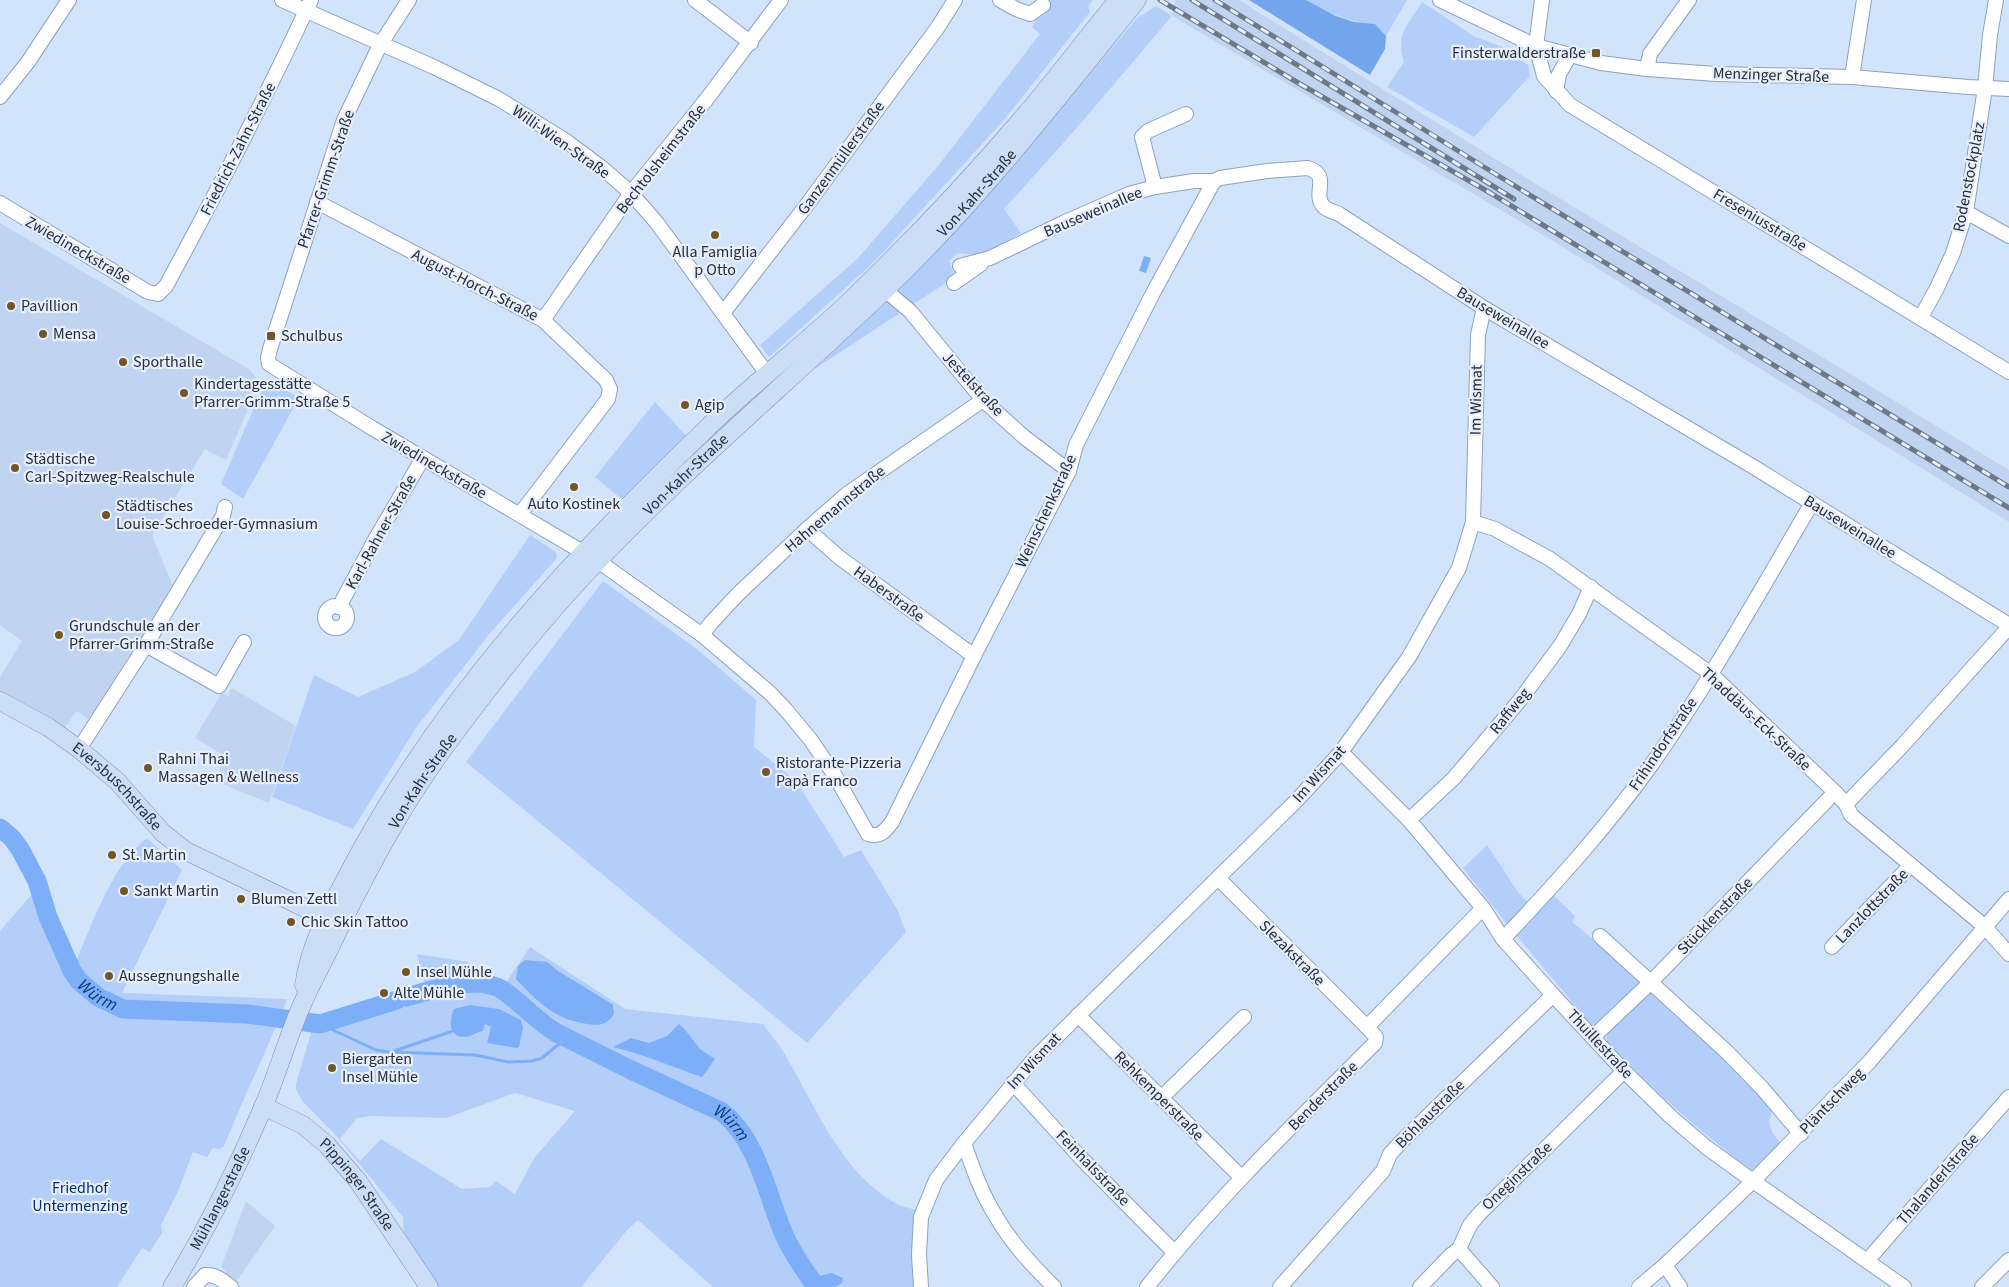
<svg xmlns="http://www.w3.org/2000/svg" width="2009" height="1287" font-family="'Source Sans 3',sans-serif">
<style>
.built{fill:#c0d4f1}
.green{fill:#b3cff9;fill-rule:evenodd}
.forest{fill:#73a5ed}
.water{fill:#7daff9}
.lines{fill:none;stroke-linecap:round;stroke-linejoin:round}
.stream{stroke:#7daff9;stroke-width:3}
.river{stroke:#7daff9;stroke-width:19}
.minor-casing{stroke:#8da1be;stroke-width:16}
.major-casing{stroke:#7c91b2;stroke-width:19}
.minor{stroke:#fff;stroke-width:14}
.major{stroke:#ccddf7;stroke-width:18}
.rail-casing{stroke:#6d798a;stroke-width:5}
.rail{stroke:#e7effc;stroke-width:3;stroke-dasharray:9;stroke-linecap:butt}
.poi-dot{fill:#725629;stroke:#e7effc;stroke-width:2}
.labels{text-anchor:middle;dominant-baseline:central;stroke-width:4.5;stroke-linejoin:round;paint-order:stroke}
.poi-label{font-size:16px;fill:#262e3a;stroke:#e7effc;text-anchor:start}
.street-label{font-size:16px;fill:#262e3a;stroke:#e7effc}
.park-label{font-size:16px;fill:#002f6e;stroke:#e7effc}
.water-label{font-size:18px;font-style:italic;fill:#0c3c7c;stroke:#e7effc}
</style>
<rect width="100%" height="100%" fill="#d2e3fc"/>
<g class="built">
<path d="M 1175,0 L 1239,0 L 1541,187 L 2009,470 L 2009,522 L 1553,241 L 1172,16 Z"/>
<path d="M 0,223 L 249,369 L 260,382 L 226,460 L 205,449 L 152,535 L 173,587 L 89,719 L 76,711 L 65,728 L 0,691 L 0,677 L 22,641 L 0,625 Z"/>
<path d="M 232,688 L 296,726 L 269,803 L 217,782 L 223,755 L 195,738 L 222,692 L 228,696 Z"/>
<path d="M 246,1201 L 275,1226 L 236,1282 L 221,1267 Z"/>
</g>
<g class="green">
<path d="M 1046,0 L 1093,0 L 1088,6 L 1090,12 L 1003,121 L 875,261 L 769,357 L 760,345 L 858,258 L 938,166 L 1040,34 L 1032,27 Z"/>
<path d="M 1306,0 L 1407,0 L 1386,36 L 1375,24 C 1346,22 1331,13 1306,0 Z"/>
<path d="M 1422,2 L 1475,37 L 1503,47 L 1528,65 L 1530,76 L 1474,137 L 1387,87 L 1404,62 C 1395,34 1408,25 1422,2 Z"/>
<path d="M 1156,6 L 1172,16 L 1074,131 L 1004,209 L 1021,233 L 984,256 L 958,253 L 949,261 L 955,277 L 813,370 L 936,251 L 1040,134 L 1136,19 Z"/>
<path d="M 267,378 L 299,398 L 243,499 L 221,484 Z"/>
<path d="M 655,402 L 688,438 L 624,501 L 595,477 Z"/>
<path d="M 530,535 L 556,552 L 557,558 L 491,632 L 416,728 L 353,829 L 272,797 L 314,675 L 358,697 L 415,672 L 459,640 Z"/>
<path d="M 603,581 L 698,650 L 756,700 L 754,747 L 796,781 L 844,857 L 861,850 L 897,909 L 906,932 L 807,1043 L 466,762 Z"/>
<path d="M 147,838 L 182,870 L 122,993 L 287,999 C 268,1049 244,1096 224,1146 L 220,1149 L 213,1148 L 207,1157 L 193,1152 L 179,1189 L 161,1225 L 162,1233 L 150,1252 L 142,1248 L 117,1287 L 0,1287 L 0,931 L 40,885 L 72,970 C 92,927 109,868 147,838 Z"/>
<path d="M 1487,845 L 1518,892 L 1529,904 L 1507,924 L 1463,868 Z"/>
<path d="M 1553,895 L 1575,916 L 1572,922 L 1637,975 L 1640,982 L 1598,1025 L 1591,1025 L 1516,935 Z"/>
<path d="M 530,947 L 625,1009 L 763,1024 C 771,1035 781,1046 787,1058 C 817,1110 841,1171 895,1203 C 902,1207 910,1208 917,1210 L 919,1287 L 713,1287 L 638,1220 L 627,1230 L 581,1287 L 434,1287 L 404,1238 L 403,1217 L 334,1133 L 303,1102 L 296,1090 L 296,1084 L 316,1015 L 355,1011 L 426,988 L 417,954 L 468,962 L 482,979 L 507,981 ZM 515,1093 L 575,1111 L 535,1157 L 515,1194 L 496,1181 L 490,1187 L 462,1189 L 381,1139 L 360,1161 L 340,1139 L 357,1118 L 372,1116 L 446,1118 Z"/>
<path d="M 1649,992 L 1654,993 C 1695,1030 1739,1065 1772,1110 C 1767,1125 1771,1133 1782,1144 L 1755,1169 L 1751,1170 C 1699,1131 1651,1089 1607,1042 L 1607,1034 Z"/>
</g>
<path class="forest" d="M 1249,0 L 1306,0 L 1336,16 L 1354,22 L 1375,24 L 1386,36 L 1385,49 L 1370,75 Z"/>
<g class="water">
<path d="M 1144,256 L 1151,258 L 1146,273 L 1139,271 Z"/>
<path d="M 525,960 L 547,962 L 558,971 L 607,1001 L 613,1005 L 614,1014 C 607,1025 599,1026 587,1024 C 556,1020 536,1001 516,979 L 518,966 Z"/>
<path d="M 470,1005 L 499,1009 L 521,1020 L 523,1028 L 519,1047 L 516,1048 L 487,1043 L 491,1027 L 485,1024 L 483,1031 C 477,1032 470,1037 464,1037 C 448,1037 449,1019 454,1009 Z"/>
<path d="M 679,1024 L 686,1031 L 700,1049 L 715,1059 L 702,1077 C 672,1067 644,1054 613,1047 L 631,1038 L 649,1043 L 667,1036 Z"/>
<path d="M 812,1267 L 820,1276 L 831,1273 L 843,1278 L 842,1283 L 835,1287 L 808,1287 L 800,1274 Z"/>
</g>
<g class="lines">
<g class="stream">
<path d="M 320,1024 L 376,1050 L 388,1052 L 475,1055 L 508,1062 L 532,1061 L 542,1058 L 566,1038"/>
<path d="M 394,1051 L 453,1031"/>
</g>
<g class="river">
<path id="s1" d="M 0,828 L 12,838 L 20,849 L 37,881 L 48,917 L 72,971 L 79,981 L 98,997 L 123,1009 L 247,1014 L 320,1024 L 397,1000"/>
<path id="s2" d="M 407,997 C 433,989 481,974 504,991 C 522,1004 536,1020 555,1032 L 631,1070 L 722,1112 C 760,1142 767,1199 787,1241 C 795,1257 806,1272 816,1287"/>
</g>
<g class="minor-casing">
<g id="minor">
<path d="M 282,0 L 434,67 L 499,99 L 566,141 L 601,167 L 631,193 L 657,223 L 768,375"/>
<path d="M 409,0 L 380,45 L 344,120 L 270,349 L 268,358 L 269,364 L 372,428 L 598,561 L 702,635 L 770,693 L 786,710 L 810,739 L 834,774 L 868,834 C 880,838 885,831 892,822 L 974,656 L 1069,471 L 1076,445 L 1153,293 L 1214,181"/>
<path d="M 695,0 L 751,43"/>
<path d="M 1000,0 L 1016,9 L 1030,14 L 1043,5"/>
<path d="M 1440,0 L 1536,46 L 1601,63 L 1647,69 L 1716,74 L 1852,77 L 1968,87 L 2009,89"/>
<path d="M 1542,0 L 1536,46 L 1544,76 L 1570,105 L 2009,372"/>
<path d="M 1647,69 L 1650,54 L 1689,0"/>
<path d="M 1852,77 L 1864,0"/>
<path d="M 1556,91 L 1559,74 L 1570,55"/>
<path d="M 0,97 L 28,62 L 69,0"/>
<path d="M 1155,187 L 1142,137 L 1148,131 L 1186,114"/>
<path d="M 317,202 L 543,320 L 606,380 L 610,389 L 608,399 L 520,514"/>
<path d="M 0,203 L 148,292 L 158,294 L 166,286 C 217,192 266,97 311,0"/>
<path d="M 1966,212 L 2009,236"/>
<path d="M 960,266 L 990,258 L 1063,223 L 1129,194 L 1155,187 L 1194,181 L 1214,181 L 1220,178 L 1267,171 L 1308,168 C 1332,176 1311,194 1324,207 C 1327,210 1335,212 1339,214 L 1484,308 L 1752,466 L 2009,625"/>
<path d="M 954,283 L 981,264"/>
<path d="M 885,290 L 910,311 L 983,400 L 1024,437 L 1069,471"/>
<path d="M 723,313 L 806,206 L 938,27 L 955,0"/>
<path d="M 1921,317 L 1937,288 L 1953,253 L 1966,212 L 1985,88 L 1990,35 L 1996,0"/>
<path d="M 543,320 L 631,193 L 706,100 L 781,0"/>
<path d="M 1473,522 L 1495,529 L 1550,559 L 1711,674 L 1835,792 L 1846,804 L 1851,815 L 1984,926 L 2009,954"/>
<path d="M 807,529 L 840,558 L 974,656"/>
<circle cx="336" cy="617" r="11"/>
<path d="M 339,607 L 376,538 L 423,458"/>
<path d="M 702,635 L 711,623 L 738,594 L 807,529 L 847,494 L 983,400"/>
<path d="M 146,645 L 219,686 L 244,642"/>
<path d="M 79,749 L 146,645 L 223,516 L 225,507"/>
<path d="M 1341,752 L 1409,820 L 1483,908 L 1503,939 L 1553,995 L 1624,1071 L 1671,1117 L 1706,1147 L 1753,1181 L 1904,1287"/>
<path d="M 1846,804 L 1903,745 L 2009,627"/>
<path d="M 1409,820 L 1454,778 L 1520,700 L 1560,646 L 1579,614 L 1591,587"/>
<path d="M 1218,878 L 1367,1027"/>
<path d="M 1600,936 L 1728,1053 L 1762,1088 L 1801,1134"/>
<path d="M 1503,939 C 1556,883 1607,827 1652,764 C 1711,680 1760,591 1812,503"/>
<path d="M 1832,947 L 1911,865"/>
<path d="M 1078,1015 L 1241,1177"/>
<path d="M 1593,1037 L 1650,983 L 1835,792"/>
<path d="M 1013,1083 L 1081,1158 L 1174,1252"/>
<path d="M 1161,1098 L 1244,1017"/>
<path d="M 964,1143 C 973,1169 982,1195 997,1218 C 1012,1244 1033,1266 1054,1287"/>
<path d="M 1459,1249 L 1492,1287"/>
<path d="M 1867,1261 L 2009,1097"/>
<path d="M 1665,1265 L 1680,1287"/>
<path d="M 194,1287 L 205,1275 C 216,1274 223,1281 231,1287"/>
<path d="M 921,1287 L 919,1254 L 921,1217 L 936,1180 L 964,1143 L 1034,1059 L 1298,799 L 1341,752 L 1409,657 L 1459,568 L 1473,522 L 1478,335 L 1484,308"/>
<path d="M 1147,1287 C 1216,1199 1296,1122 1375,1043 L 1376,1037 L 1367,1027 L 1483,908"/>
<path d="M 1280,1287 L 1383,1171 L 1390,1154 L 1402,1141 L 1553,995"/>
<path d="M 1420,1287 L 1451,1255 L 1459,1249 L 1470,1225 L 1479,1214 L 1624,1071"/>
<path d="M 1639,1287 L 1665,1265 L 1753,1181 L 1870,1061 L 2009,899"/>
<path d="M 1982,1287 L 2009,1260"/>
</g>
</g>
<g class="major-casing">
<g id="major">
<path id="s3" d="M 0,701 L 48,727 L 79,749 L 117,781 L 163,833 L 186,851 L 336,923"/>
<path d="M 304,985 C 311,937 337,896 359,854 C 447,692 574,556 706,429 C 752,384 804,345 851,300 C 910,243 967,183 1020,121 C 1054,82 1085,40 1118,0"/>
<path id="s4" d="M 263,1106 L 303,1125 L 327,1145 L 358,1181 L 429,1287"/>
<path id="s5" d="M 172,1287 C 207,1229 238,1167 264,1105 C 279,1070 289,1032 305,998 C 314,978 325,959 334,939 C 366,873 400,808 444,748 C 490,685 539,622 594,565 C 686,468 789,382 885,290 C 978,201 1057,99 1137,0"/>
</g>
</g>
<use href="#minor" class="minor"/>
<use href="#major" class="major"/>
<g class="rail-casing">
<g id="rail">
<path d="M 1160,0 L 1300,84 L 1487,191 L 2009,508"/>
<path d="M 1192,0 L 1514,199"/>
<path d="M 1215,0 L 1497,175 L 2009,487"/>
</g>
</g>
<use href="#rail" class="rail"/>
</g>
<g class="poi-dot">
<rect x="1591" y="48" width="10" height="10" rx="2.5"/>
<circle cx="715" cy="235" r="5"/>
<circle cx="11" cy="306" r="5"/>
<circle cx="43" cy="334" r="5"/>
<rect x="266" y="331" width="10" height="10" rx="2.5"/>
<circle cx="123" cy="362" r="5"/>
<circle cx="184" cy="393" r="5"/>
<circle cx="685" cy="405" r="5"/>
<circle cx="15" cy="468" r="5"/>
<circle cx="574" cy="487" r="5"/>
<circle cx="106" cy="515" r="5"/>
<circle cx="59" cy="635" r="5"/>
<circle cx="148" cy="768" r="5"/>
<circle cx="766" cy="772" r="5"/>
<circle cx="112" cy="855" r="5"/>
<circle cx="124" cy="891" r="5"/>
<circle cx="241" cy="899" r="5"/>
<circle cx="291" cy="922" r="5"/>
<circle cx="406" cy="972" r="5"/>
<circle cx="109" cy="976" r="5"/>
<circle cx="384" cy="993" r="5"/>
<circle cx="332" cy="1068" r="5"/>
</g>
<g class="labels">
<g class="poi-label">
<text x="1586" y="53" text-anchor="end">Finsterwalderstraße</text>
<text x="715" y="252" text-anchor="middle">Alla Famiglia<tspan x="715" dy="18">p Otto</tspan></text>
<text x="21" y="306">Pavillion</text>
<text x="53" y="334">Mensa</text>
<text x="281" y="336">Schulbus</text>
<text x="133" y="362">Sporthalle</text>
<text x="194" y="384">Kindertagesstätte<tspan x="194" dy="18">Pfarrer-Grimm-Straße 5</tspan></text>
<text x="695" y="405">Agip</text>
<text x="25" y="459">Städtische<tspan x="25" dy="18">Carl-Spitzweg-Realschule</tspan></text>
<text x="574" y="504" text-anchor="middle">Auto Kostinek</text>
<text x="116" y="506">Städtisches<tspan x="116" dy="18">Louise-Schroeder-Gymnasium</tspan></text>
<text x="69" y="626">Grundschule an der<tspan x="69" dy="18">Pfarrer-Grimm-Straße</tspan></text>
<text x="158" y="759">Rahni Thai<tspan x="158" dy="18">Massagen &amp; Wellness</tspan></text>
<text x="776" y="763">Ristorante-Pizzeria<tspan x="776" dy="18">Papà Franco</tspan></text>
<text x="122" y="855">St. Martin</text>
<text x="134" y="891">Sankt Martin</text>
<text x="251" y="899">Blumen Zettl</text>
<text x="301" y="922">Chic Skin Tattoo</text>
<text x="416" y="972">Insel Mühle</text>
<text x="119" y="976">Aussegnungshalle</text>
<text x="394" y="993">Alte Mühle</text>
<text x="342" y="1059">Biergarten<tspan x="342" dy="18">Insel Mühle</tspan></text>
</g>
<g class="street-label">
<text transform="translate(1771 75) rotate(2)">Menzinger Straße</text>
<text transform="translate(561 142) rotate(35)">Willi-Wien-Straße</text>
<text transform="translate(238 149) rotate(-63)">Friedrich-Zahn-Straße</text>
<text transform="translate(841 158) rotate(-54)">Ganzenmüllerstraße</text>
<text transform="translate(661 159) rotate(-52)">Bechtolsheimstraße</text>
<text transform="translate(1969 177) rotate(-79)">Rodenstockplatz</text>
<text transform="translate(326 179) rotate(-71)">Pfarrer-Grimm-Straße</text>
<text stroke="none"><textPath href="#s5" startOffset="1376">Von-Kahr-Straße</textPath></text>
<text transform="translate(1093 212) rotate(-23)">Bauseweinallee</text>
<text transform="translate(1760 220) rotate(31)">Freseniusstraße</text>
<text transform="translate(78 250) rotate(30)">Zwiedineckstraße</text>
<text transform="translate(475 285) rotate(27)">August-Horch-Straße</text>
<text transform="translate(1503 318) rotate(31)">Bauseweinallee</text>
<text transform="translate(973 384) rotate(47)">Jestelstraße</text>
<text transform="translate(1476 400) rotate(-89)">Im Wismat</text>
<text transform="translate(434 465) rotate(30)">Zwiedineckstraße</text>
<text stroke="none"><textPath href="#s5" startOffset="971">Von-Kahr-Straße</textPath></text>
<text transform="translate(835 509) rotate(-40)">Hahnemannstraße</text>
<text transform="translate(1046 511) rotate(-65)">Weinschenkstraße</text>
<text transform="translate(1850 527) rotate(32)">Bauseweinallee</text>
<text transform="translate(381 532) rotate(-61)">Karl-Rahner-Straße</text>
<text transform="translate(889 594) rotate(36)">Haberstraße</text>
<text transform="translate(1510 711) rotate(-51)">Raffweg</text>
<text transform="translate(1756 719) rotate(43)">Thaddäus-Eck-Straße</text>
<text transform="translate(1663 744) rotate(-56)">Frihindorfstraße</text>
<text transform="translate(1319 774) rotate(-48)">Im Wismat</text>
<text stroke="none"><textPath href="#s5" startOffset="566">Von-Kahr-Straße</textPath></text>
<text stroke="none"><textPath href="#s3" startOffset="146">Eversbuschstraße</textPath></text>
<text transform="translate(1872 906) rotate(-46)">Lanzlottstraße</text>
<text transform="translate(1715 916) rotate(-46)">Stücklenstraße</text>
<text transform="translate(1292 953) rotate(45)">Slezakstraße</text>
<text transform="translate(1600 1044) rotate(47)">Thuillestraße</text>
<text transform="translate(1034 1061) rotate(-47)">Im Wismat</text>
<text transform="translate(1159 1096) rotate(45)">Rehkemperstraße</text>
<text transform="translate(1323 1096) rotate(-45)">Benderstraße</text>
<text transform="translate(1832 1101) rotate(-46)">Pläntschweg</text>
<text transform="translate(1430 1114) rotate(-45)">Böhlaustraße</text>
<text transform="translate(1093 1168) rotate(46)">Feinhalsstraße</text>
<text transform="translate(1517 1176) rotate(-44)">Oneginstraße</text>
<text transform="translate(1938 1179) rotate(-49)">Thalanderlstraße</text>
<text stroke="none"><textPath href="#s4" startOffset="125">Pippinger Straße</textPath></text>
<text stroke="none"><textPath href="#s5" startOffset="101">Mühlangerstraße</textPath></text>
</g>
<g class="park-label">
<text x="80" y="1188">Friedhof<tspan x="80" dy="18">Untermenzing</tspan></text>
</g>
<g class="water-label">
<text stroke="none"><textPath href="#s1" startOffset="198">Würm</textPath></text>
<text stroke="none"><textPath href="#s2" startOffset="365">Würm</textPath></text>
</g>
</g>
</svg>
